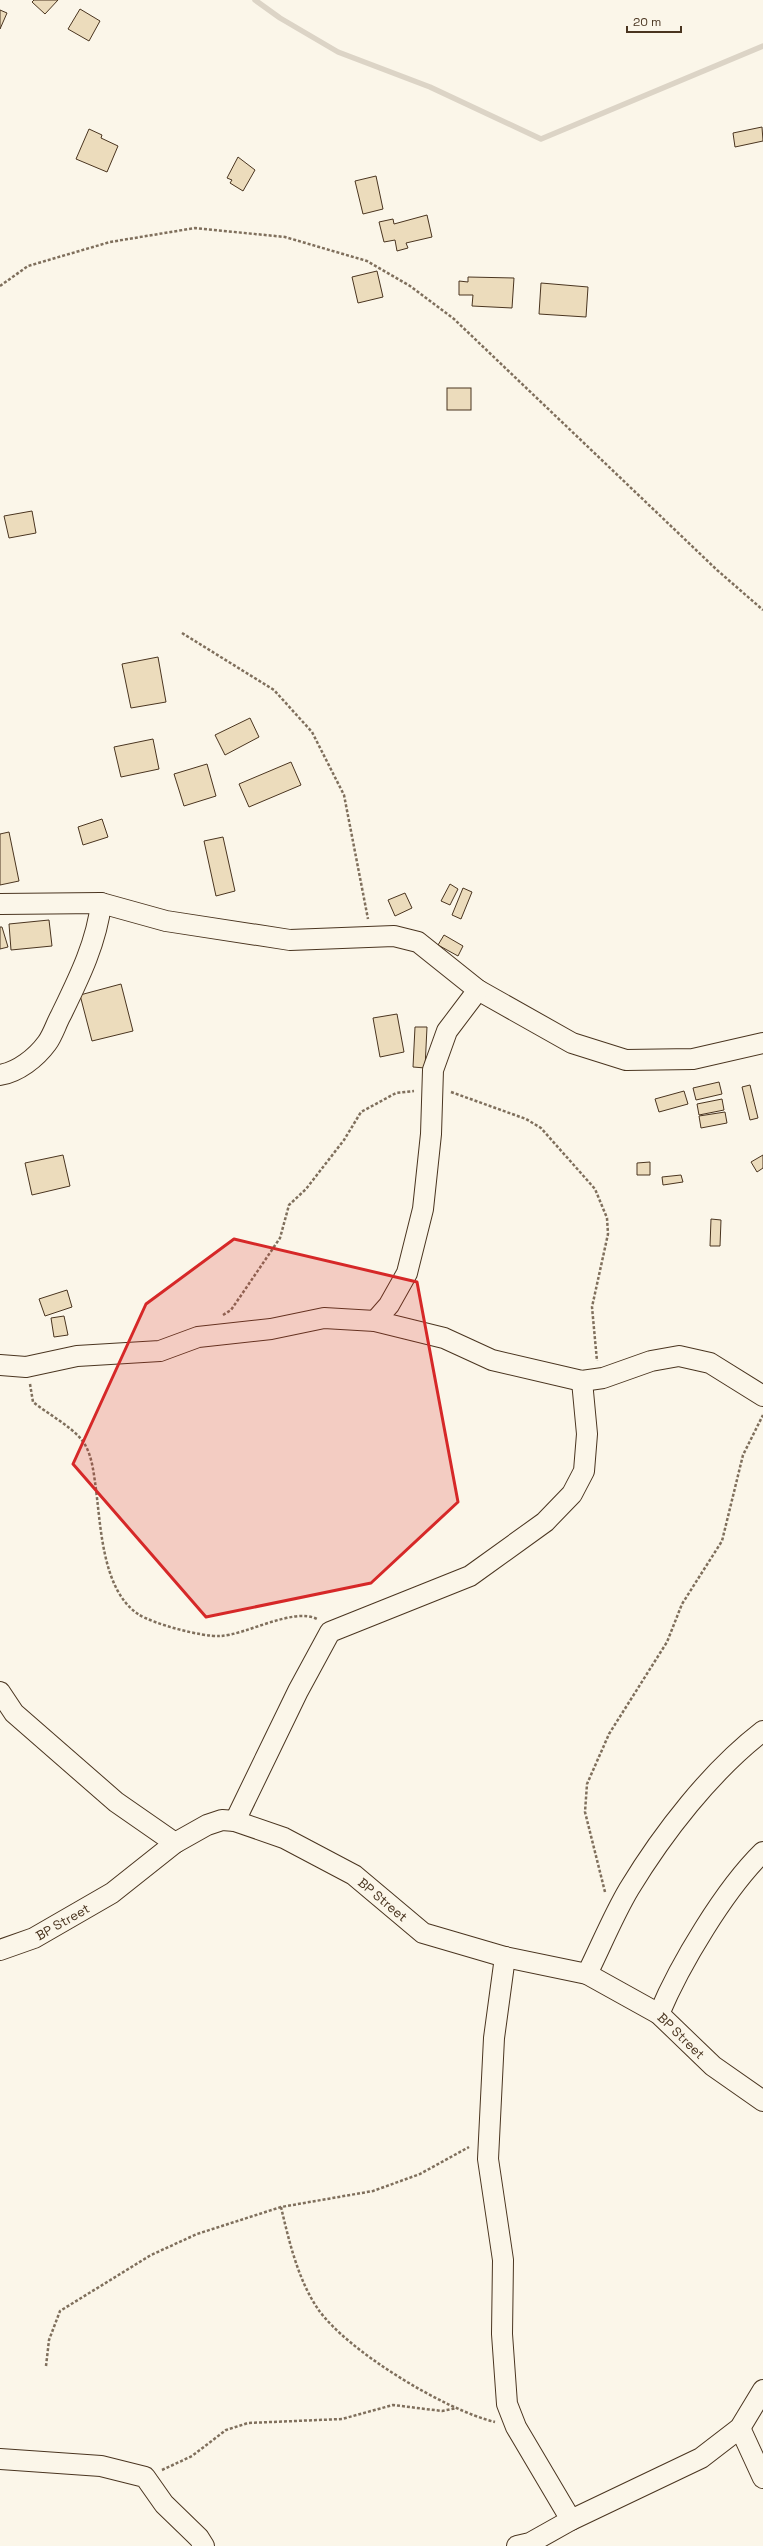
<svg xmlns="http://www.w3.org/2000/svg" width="763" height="2546" font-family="'Space Grotesk',sans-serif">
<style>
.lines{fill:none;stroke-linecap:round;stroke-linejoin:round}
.stream{stroke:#dcd4c6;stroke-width:5.5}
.building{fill:#ecdcbc;stroke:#4a3520}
.minor-casing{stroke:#4a3520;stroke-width:22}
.path{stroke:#7f6f5c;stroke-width:2.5;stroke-dasharray:3 2;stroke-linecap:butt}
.minor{stroke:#fbf6e9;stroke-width:20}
.marked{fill:#d62828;fill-opacity:0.2;stroke:#d62828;stroke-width:3;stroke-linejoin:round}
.labels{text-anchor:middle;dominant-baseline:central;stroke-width:3;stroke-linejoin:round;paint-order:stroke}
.street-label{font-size:13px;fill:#4a3520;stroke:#fbf6e9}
</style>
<rect width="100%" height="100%" fill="#fbf6e9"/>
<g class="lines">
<path class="stream" d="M 255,0 L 280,18 L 338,52 L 430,87 L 541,139 L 763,46"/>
</g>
<g class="building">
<path d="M 34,0 L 58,0 L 45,14 L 32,2 Z"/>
<path d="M 80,9 L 100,21 L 89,41 L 68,29 Z"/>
<path d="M 0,10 L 7,13 L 0,29 Z"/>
<path d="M 762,127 L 763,141 L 735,147 L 733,133 Z"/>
<path d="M 89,129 L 102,135 L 101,138 L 118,146 L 107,172 L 76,159 Z"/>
<path d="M 238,157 L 255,170 L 243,191 L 230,183 L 232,180 L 227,178 Z"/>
<path d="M 376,176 L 383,209 L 363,214 L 355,181 Z"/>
<path d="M 427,215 L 432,237 L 406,243 L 408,248 L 397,251 L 395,240 L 384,242 L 379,222 L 393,219 L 394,224 Z"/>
<path d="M 377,271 L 383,297 L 358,303 L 352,277 Z"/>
<path d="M 468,277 L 514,278 L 512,308 L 472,306 L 473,295 L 459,295 L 459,281 L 468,282 Z"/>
<path d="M 541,283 L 588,287 L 586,317 L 539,314 Z"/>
<rect x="447" y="388" width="24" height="22"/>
<path d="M 32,511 L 36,533 L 9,538 L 4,516 Z"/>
<path d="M 158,657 L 166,702 L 131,708 L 122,664 Z"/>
<path d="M 250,718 L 259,737 L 225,755 L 215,735 Z"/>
<path d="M 153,739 L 159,769 L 121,777 L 114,747 Z"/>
<path d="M 291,762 L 301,785 L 249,807 L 239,784 Z"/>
<path d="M 207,764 L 216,796 L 184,806 L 174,774 Z"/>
<path d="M 102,819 L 108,837 L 83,845 L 78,827 Z"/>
<path d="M 9,832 L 19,881 L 0,885 L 0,834 Z"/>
<path d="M 223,837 L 235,891 L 216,896 L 204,841 Z"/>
<path d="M 450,884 L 458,889 L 450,905 L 441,901 Z"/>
<path d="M 463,888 L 472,892 L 461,919 L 452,915 Z"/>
<path d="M 405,893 L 412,908 L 395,916 L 388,900 Z"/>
<path d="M 49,920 L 52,946 L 11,950 L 9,924 Z"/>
<path d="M 0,927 L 2,927 L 8,947 L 0,949 Z"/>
<path d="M 444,935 L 463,946 L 458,956 L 438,945 Z"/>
<path d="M 121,984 L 133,1031 L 92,1041 L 80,995 Z"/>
<path d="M 397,1014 L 404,1052 L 380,1057 L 373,1018 Z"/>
<path d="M 415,1027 L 427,1027 L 425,1068 L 413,1067 Z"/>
<path d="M 719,1082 L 722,1094 L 696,1100 L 693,1088 Z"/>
<path d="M 750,1085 L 758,1118 L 750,1120 L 742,1087 Z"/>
<path d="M 684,1091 L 688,1104 L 659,1112 L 655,1099 Z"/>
<path d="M 722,1099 L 724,1110 L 699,1115 L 697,1104 Z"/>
<path d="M 725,1112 L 727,1123 L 701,1128 L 699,1116 Z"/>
<path d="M 63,1155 L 70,1186 L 32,1195 L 25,1163 Z"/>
<path d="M 763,1155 L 763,1168 L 757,1172 L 751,1162 Z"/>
<path d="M 650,1162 L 650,1175 L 637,1175 L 637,1163 Z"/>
<path d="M 681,1175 L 683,1182 L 663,1185 L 662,1177 Z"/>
<path d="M 711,1219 L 721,1220 L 720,1246 L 710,1246 Z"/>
<path d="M 67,1290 L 72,1307 L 45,1316 L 39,1299 Z"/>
<path d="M 64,1316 L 68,1335 L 54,1337 L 51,1318 Z"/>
</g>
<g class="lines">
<g class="minor-casing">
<g id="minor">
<path d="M 0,904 L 101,903 L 166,921 L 290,940 L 394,936 L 418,942 L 478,990 L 572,1043 L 626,1060 L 693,1059 L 763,1043"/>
<path d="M 0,1075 C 18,1072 36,1058 47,1043 C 53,1035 56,1024 61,1015 C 78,980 97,942 101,903"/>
<path d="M 375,1321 L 389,1305 L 407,1273 L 423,1209 L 431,1134 L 433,1070 L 447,1031 L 478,990"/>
<path d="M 0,1365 L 26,1367 L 77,1356 L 160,1351 L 198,1337 L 271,1329 L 324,1318 L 375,1321 L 444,1338 L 492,1360 L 582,1381 L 603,1378 L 651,1361 L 679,1356 L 710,1363 L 763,1396"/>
<path d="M 0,1692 L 14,1713 L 116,1802 L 175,1843"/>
<path d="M 235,1821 L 298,1691 L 330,1632 L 470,1576 L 545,1522 L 572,1494 L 584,1471 L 587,1434 L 582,1381"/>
<path id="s1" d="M 0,1950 L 34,1938 L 112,1893 L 175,1843 L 207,1825 L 222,1820 L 235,1821 L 284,1838 L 354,1875 L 423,1933 L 505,1957 L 587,1974 L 659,2014 L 713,2066 L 763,2101"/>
<path d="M 505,1957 L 494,2038 L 488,2159 L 503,2260 L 502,2334 L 507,2404 L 516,2427 L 571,2520"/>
<path d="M 587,1974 C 601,1946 613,1916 629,1889 C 663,1833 711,1771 763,1731"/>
<path d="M 659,2014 C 680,1964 725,1889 763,1852"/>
<path d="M 740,2428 L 763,2478"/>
<path d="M 0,2459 L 101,2466 L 145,2477 L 164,2504 L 199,2538 L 204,2546"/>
<path d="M 517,2546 L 530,2543 L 571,2520 L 701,2458 L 740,2428 L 763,2390"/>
</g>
</g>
<g class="path">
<path d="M 0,286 L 28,266 L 110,242 L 195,228 L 285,237 L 367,261 L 410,286 L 454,319 L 717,570 L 763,610"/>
<path d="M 182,633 L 274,690 L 312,732 L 344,795 L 368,919"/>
<path d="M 451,1092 L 526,1119 L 541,1128 L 595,1189 L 607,1218 L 608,1234 L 592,1307 L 597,1361"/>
<path d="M 223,1315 L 231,1310 L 242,1294 L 280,1238 L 289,1205 L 306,1189 L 344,1140 L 361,1112 L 396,1093 L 414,1091"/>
<path d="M 30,1384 L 33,1402 C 48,1414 69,1425 81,1439 C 91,1451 93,1468 95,1482 C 101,1523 101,1589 138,1614 C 153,1624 202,1637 220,1636 C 246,1635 293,1607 317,1619"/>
<path d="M 605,1892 L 585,1812 L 587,1784 L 609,1734 L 667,1642 L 682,1604 L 722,1541 L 743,1455 L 763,1415"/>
<path d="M 281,2207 C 289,2241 298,2280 318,2309 C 347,2351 445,2410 495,2422"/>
<path d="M 46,2366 L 49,2340 L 60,2311 L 151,2255 L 197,2234 L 281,2207 L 373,2191 L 420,2174 L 469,2147"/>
<path d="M 162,2470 L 192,2456 L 226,2430 L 248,2423 L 342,2419 L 393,2405 L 442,2411 L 457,2408"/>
</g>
<use href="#minor" class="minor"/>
</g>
<path class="marked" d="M 234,1239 L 417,1282 L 458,1502 L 371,1583 L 206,1617 L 73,1464 L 146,1304 Z"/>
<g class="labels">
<g class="street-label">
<text stroke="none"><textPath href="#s1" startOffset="441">BP Street</textPath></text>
<text stroke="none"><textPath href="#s1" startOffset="69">BP Street</textPath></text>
<text stroke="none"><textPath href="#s1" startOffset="776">BP Street</textPath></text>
</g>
</g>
<path d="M627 26v6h54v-6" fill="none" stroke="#4a3520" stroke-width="2"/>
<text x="633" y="26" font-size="12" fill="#4a3520" stroke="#fbf6e9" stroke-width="3" paint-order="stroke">20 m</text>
</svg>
